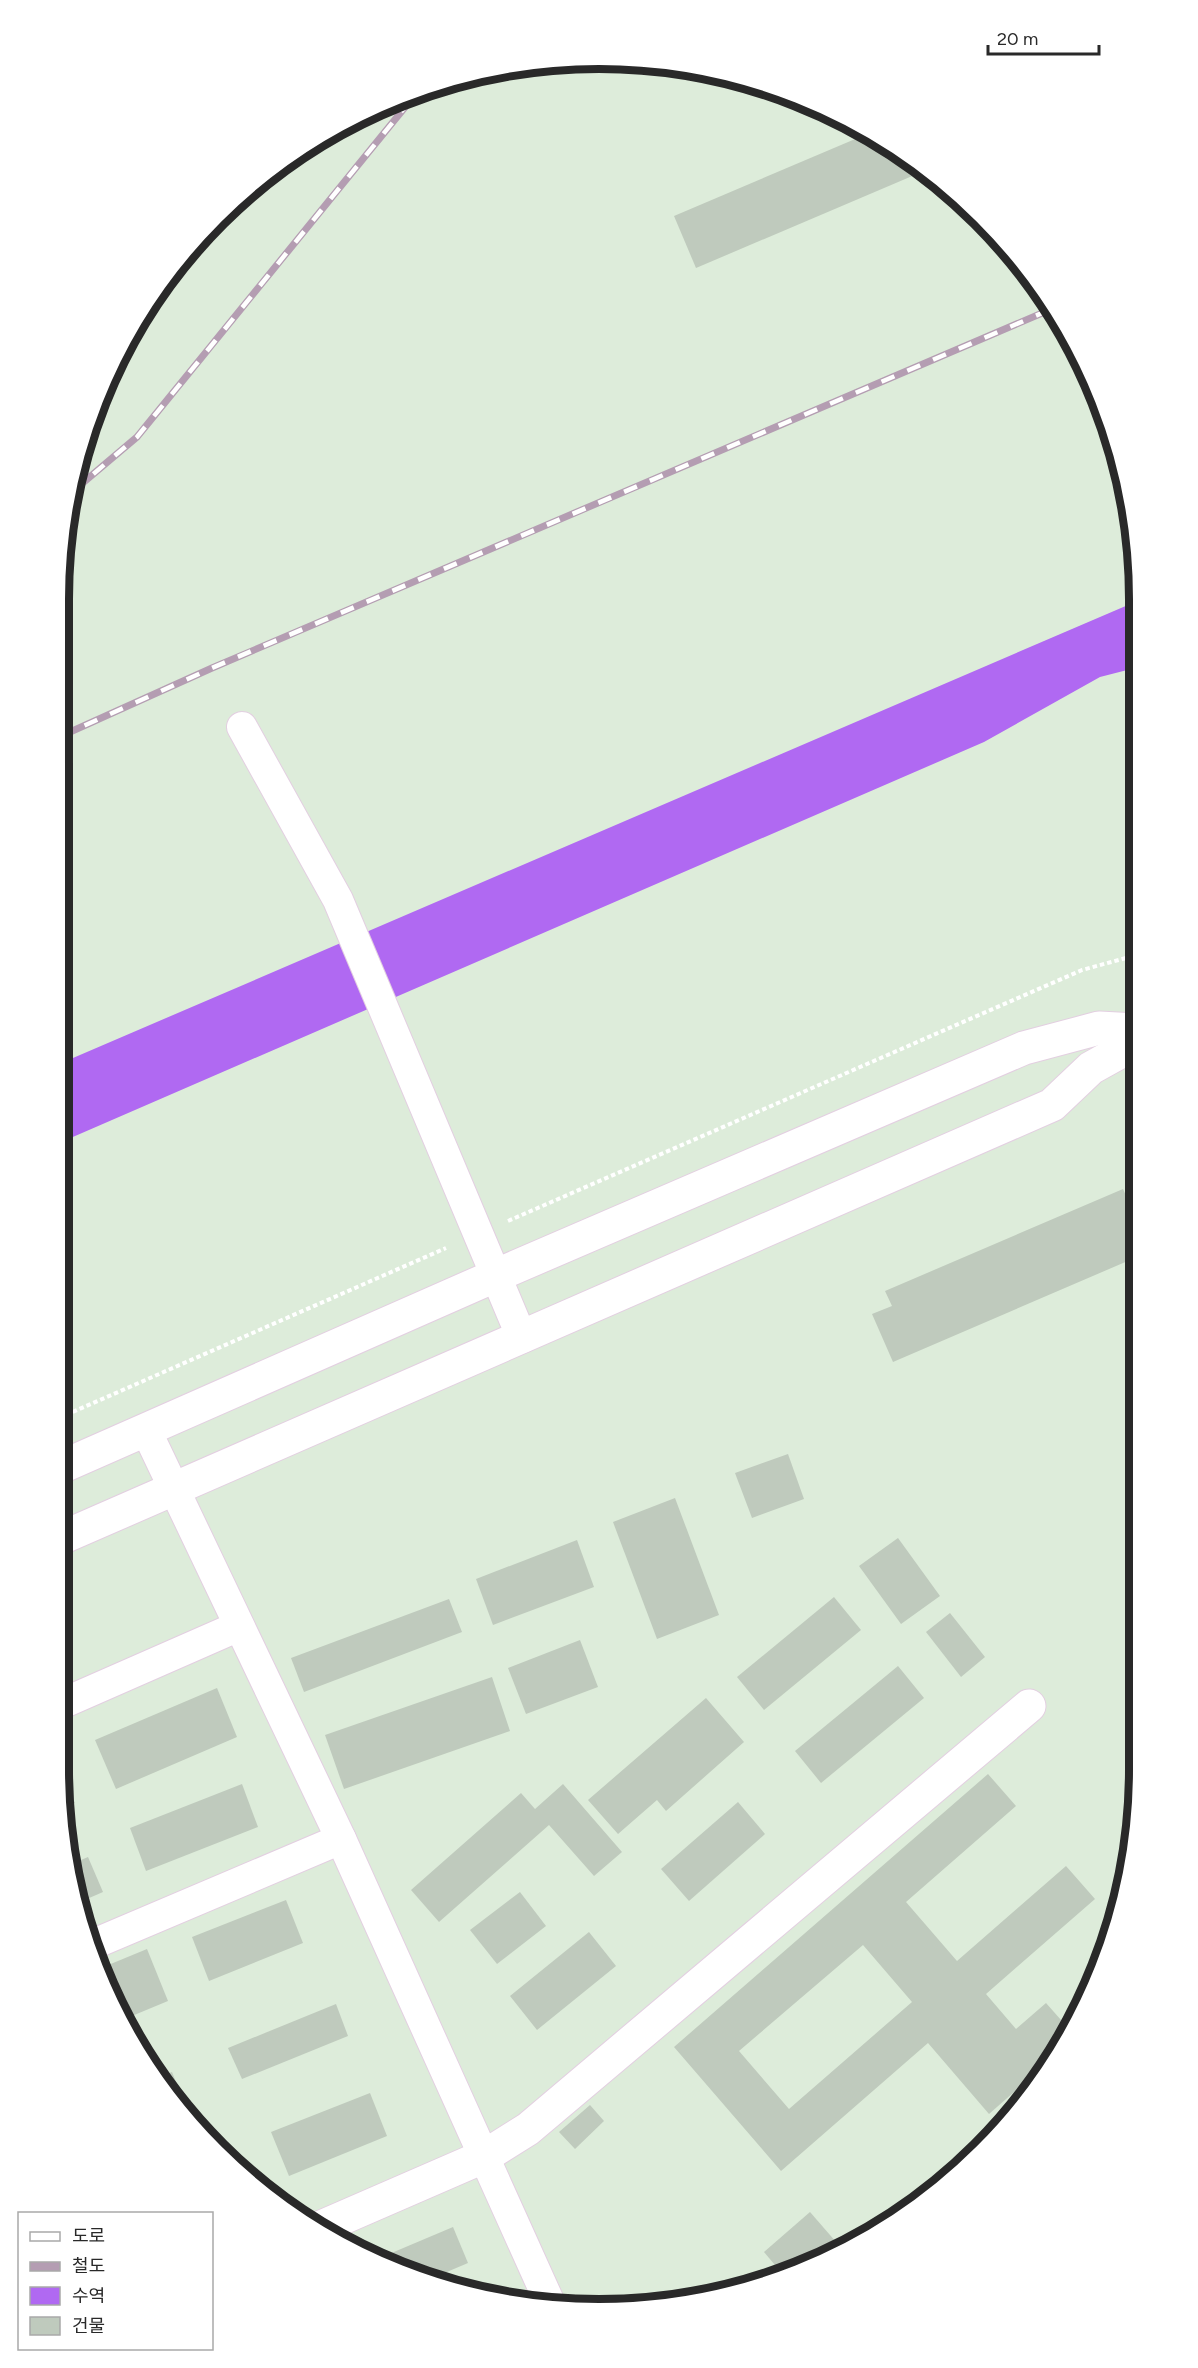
<svg xmlns="http://www.w3.org/2000/svg" width="1198" height="2368" font-family="Figtree,'Noto Sans KR',sans-serif">
<style>
.water{fill:#b069f2}
.building{fill:#bfcabd;fill-rule:evenodd}
.lines{fill:none;stroke-linecap:round;stroke-linejoin:round}
.minor-casing{stroke:#e3cfe1;stroke-width:32}
.tertiary-casing{stroke:#e3cfe1;stroke-width:35}
.path{stroke:#fff;stroke-width:4;stroke-dasharray:4.5 3;stroke-linecap:butt}
.minor{stroke:#fff;stroke-width:30}
.tertiary{stroke:#fff;stroke-width:33}
.rail-casing{stroke:#b49db2;stroke-width:7}
.rail{stroke:#fff;stroke-width:4.5;stroke-dasharray:14;stroke-linecap:butt}
.rim{fill:none;stroke:#292929;stroke-width:8}
</style>
<rect width="100%" height="100%" fill="#ddecda"/>
<path class="water" d="M 1135,602 L 1135,668 L 1100,677 L 984,742 L 59,1143 L 59,1064 Z"/>
<g class="building">
<path d="M 867,134 L 924,171 L 696,268 L 674,216 Z"/>
<path d="M 1123,1189 L 1137,1220 L 1137,1257 L 893,1362 L 872,1314 L 892,1306 L 885,1291 Z"/>
<path d="M 788,1454 L 804,1499 L 752,1518 L 735,1473 Z"/>
<path d="M 675,1498 L 719,1615 L 657,1639 L 613,1522 Z"/>
<path d="M 898,1538 L 940,1596 L 901,1624 L 859,1566 Z"/>
<path d="M 577,1540 L 594,1587 L 493,1625 L 476,1579 Z"/>
<path d="M 834,1597 L 861,1630 L 764,1710 L 737,1677 Z"/>
<path d="M 449,1599 L 462,1632 L 304,1692 L 291,1658 Z"/>
<path d="M 950,1613 L 985,1657 L 961,1677 L 926,1632 Z"/>
<path d="M 580,1640 L 598,1687 L 526,1714 L 508,1668 Z"/>
<path d="M 898,1666 L 924,1698 L 821,1783 L 795,1751 Z"/>
<path d="M 492,1677 L 510,1731 L 344,1789 L 325,1735 Z"/>
<path d="M 217,1688 L 237,1737 L 116,1789 L 95,1740 Z"/>
<path d="M 706,1698 L 744,1742 L 666,1811 L 657,1800 L 618,1834 L 588,1800 Z"/>
<path d="M 59,1765 L 75,1803 L 65,1807 L 58,1769 Z"/>
<path d="M 988,1774 L 1016,1806 L 906,1902 L 957,1961 L 1066,1866 L 1095,1899 L 986,1994 L 1016,2029 L 1046,2003 L 1069,2029 L 1040,2069 L 989,2114 L 928,2043 L 781,2171 L 674,2047 ZM 863,1945 L 912,2002 L 789,2109 L 739,2051 Z"/>
<path d="M 242,1784 L 258,1827 L 146,1871 L 130,1828 Z"/>
<path d="M 563,1784 L 622,1852 L 594,1876 L 549,1825 L 439,1922 L 411,1890 L 521,1793 L 535,1809 Z"/>
<path d="M 738,1802 L 765,1834 L 689,1901 L 661,1869 Z"/>
<path d="M 88,1857 L 103,1892 L 80,1902 L 74,1863 Z"/>
<path d="M 520,1892 L 546,1926 L 497,1964 L 470,1930 Z"/>
<path d="M 286,1900 L 303,1943 L 209,1981 L 192,1937 Z"/>
<path d="M 589,1932 L 616,1966 L 537,2030 L 510,1996 Z"/>
<path d="M 147,1949 L 168,2001 L 127,2018 L 101,1968 Z"/>
<path d="M 336,2004 L 348,2036 L 242,2079 L 228,2048 Z"/>
<path d="M 172,2072 L 188,2112 L 185,2114 L 170,2098 L 159,2077 Z"/>
<path d="M 370,2093 L 387,2136 L 289,2176 L 271,2132 Z"/>
<path d="M 590,2105 L 604,2121 L 575,2149 L 559,2132 Z"/>
<path d="M 810,2212 L 843,2250 L 838,2254 L 780,2271 L 764,2252 Z"/>
<path d="M 453,2227 L 468,2263 L 435,2277 L 382,2257 Z"/>
</g>
<g class="lines">
<g class="minor-casing">
<g id="minor">
<path d="M 242,727 L 338,900 L 522,1338"/>
<path d="M 146,1430 L 341,1839 L 549,2301"/>
<path d="M 59,1705 L 239,1626"/>
<path d="M 89,1946 L 341,1839"/>
</g>
</g>
<g class="tertiary-casing">
<g id="tertiary">
<path d="M 59,1468 L 497,1275 L 1024,1048 L 1099,1028 L 1136,1030"/>
<path d="M 59,1539 L 1052,1105 L 1091,1068 L 1136,1043"/>
<path d="M 317,2229 L 485,2156 L 528,2129 L 1029,1706"/>
</g>
</g>
<g class="path">
<path d="M 508,1221 L 1082,970 L 1126,958"/>
<path d="M 59,1418 L 446,1248"/>
</g>
<use href="#minor" class="minor"/>
<use href="#tertiary" class="tertiary"/>
<g class="rail-casing">
<g id="rail">
<path d="M 72,492 L 137,437 L 419,90"/>
<path d="M 59,737 L 212,668 L 1054,308"/>
</g>
</g>
<use href="#rail" class="rail"/>
</g>
<path d="M0 0H1198V2368H0ZM599 69H599A530 530 0 0 1 1129 599V1769A530 530 0 0 1 599 2299H599A530 530 0 0 1 69 1769V599A530 530 0 0 1 599 69Z" fill="#fff" fill-rule="evenodd"/>
<path class="rim" d="M599 69H599A530 530 0 0 1 1129 599V1769A530 530 0 0 1 599 2299H599A530 530 0 0 1 69 1769V599A530 530 0 0 1 599 69Z"/>
<rect x="18" y="2212" width="195" height="138" fill="#ffffff" stroke="#a9a9a9" stroke-width="1.5"/>
<rect x="30" y="2232" width="30" height="9" fill="#ffffff" stroke="#a9a9a9" stroke-width="1.5"/>
<text x="72" y="2242" font-size="18" fill="#292929">도로</text>
<rect x="30" y="2262" width="30" height="9" fill="#b49db2" stroke="#a9a9a9" stroke-width="1.5"/>
<text x="72" y="2272" font-size="18" fill="#292929">철도</text>
<rect x="30" y="2287" width="30" height="18" fill="#b069f2" stroke="#a9a9a9" stroke-width="1.5"/>
<text x="72" y="2302" font-size="18" fill="#292929">수역</text>
<rect x="30" y="2317" width="30" height="18" fill="#bfcabd" stroke="#a9a9a9" stroke-width="1.5"/>
<text x="72" y="2332" font-size="18" fill="#292929">건물</text>
<path d="M988 45v9h111v-9" fill="none" stroke="#292929" stroke-width="3"/>
<text x="997" y="45" font-size="18" fill="#292929" stroke="#ffffff" stroke-width="4.5" paint-order="stroke">20 m</text>
</svg>
